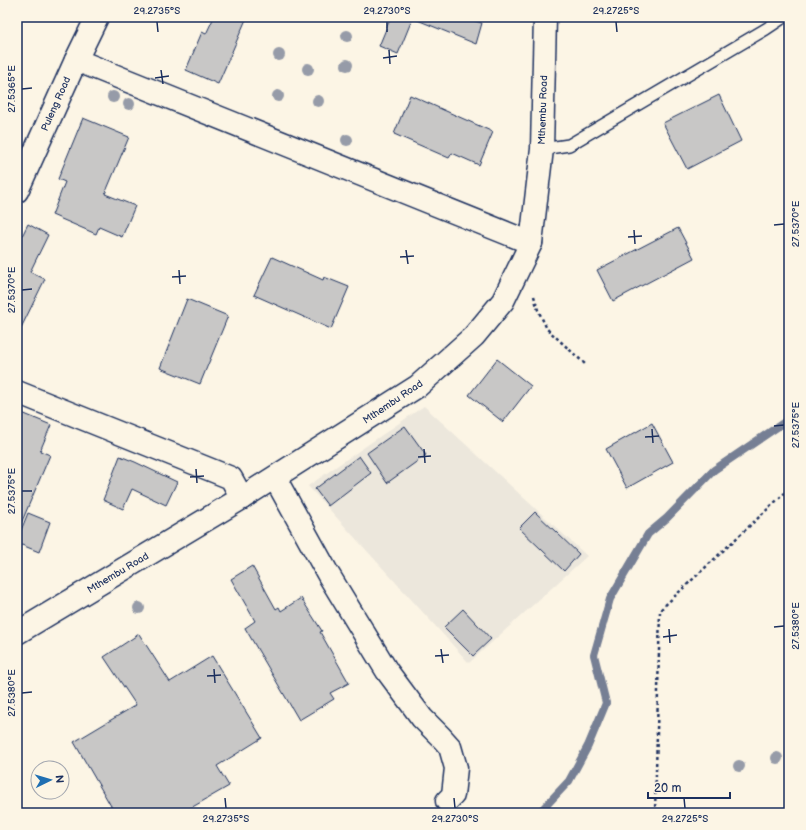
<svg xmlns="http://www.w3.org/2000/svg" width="806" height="830" font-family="'Balsamiq Sans',sans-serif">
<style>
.built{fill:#ece7dc}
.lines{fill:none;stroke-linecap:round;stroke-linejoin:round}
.stream{stroke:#767f94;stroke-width:8}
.building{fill:#c8c7c6;stroke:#1b2f5e}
.service-casing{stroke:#1b2f5e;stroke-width:14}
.minor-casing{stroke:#1b2f5e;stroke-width:25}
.path{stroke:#1b2f5e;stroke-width:2.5;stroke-dasharray:3 3;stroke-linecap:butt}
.service{stroke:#fcf5e5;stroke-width:11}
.minor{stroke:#fcf5e5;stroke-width:22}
.tree{fill:#969ba8}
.ticks{fill:none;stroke:#1b2f5e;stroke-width:1.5}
.labels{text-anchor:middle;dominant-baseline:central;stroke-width:3;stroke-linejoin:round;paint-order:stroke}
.street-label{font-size:10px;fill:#1b2f5e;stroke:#fcf5e5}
.neatline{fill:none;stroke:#1b2f5e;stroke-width:1.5}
.ticks-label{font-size:10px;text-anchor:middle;fill:#1b2f5e}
</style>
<rect width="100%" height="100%" fill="#fcf5e5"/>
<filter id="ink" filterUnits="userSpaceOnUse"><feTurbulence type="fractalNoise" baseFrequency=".025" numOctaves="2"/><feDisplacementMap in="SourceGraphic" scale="8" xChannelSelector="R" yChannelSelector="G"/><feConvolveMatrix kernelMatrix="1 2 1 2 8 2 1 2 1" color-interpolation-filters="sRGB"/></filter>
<g filter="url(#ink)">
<path class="built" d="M 424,406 L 587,556 L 469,663 L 308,486 Z"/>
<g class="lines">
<path class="stream" d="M 539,813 L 569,781 L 588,746 L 606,703 L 594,655 L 610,599 L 648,534 L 667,518 L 714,470 L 789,419"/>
</g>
<g class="building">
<path d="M 214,17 L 247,17 L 218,84 L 186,70 L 202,32 L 206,34 Z"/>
<path d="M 391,17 L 413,17 L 398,54 L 379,46 Z"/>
<path d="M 416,17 L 461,17 L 482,23 L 476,44 L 415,19 Z"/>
<path d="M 410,95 L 493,132 L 479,165 L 452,153 L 449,158 L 394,134 Z"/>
<path d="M 719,95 L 741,141 L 687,169 L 663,123 Z"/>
<path d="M 83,118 L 129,137 L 105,194 L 135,206 L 122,237 L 99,227 L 96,234 L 52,215 L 65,182 L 58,179 Z"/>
<path d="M 28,224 L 48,235 L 30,272 L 45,279 L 17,336 L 17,246 Z"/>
<path d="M 678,228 L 694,258 L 613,301 L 597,270 Z"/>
<path d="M 272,257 L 323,280 L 324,277 L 349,287 L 331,329 L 254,295 Z"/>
<path d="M 187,299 L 228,316 L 200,384 L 160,368 Z"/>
<path d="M 497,359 L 531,386 L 503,422 L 469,395 Z"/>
<path d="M 22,413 L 51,425 L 40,451 L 50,455 L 17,533 L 17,426 Z"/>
<path d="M 652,423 L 673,462 L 627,488 L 606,449 Z"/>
<path d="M 405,426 L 426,455 L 387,483 L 367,453 Z"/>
<path d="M 120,456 L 135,462 L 177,482 L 166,505 L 132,489 L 123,509 L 103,500 Z"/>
<path d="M 359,456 L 371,473 L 328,506 L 315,489 Z"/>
<path d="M 535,512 L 579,554 L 564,571 L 519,528 Z"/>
<path d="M 28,513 L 50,522 L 39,552 L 17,543 L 17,540 Z"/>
<path d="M 252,566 L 276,609 L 279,607 L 281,611 L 301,598 L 322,631 L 320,632 L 349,683 L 330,693 L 334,699 L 299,720 L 245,628 L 255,621 L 231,579 Z"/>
<path d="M 463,609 L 491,639 L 473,656 L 444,627 Z"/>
<path d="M 139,634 L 170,682 L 212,656 L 262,738 L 217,766 L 229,786 L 182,813 L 115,813 L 74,742 L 136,705 L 104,657 Z"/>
</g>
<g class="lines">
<g class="service-casing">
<path id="service" d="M 542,149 L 569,145 L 766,29 L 784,17"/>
</g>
<g class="minor-casing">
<g id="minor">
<path d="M 76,60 L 531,243"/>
<path d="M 17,191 L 76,60 L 97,17"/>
<path d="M 17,392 L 231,478 L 242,498"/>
<path d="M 275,478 L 328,574 L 387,671 L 422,718 L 441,737 L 450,747 L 456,768 L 453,795 L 447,801"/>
<path d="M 17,633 L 242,498 L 418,386 L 474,336 L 503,301 L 531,243 L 542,149 L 545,17"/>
</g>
</g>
<g class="path">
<path d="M 534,296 L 538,310 L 547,329 L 585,364"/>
<path d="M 655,813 L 660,610 L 789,489"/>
</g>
<use href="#service" class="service"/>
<use href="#minor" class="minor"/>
</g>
<g class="tree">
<circle cx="347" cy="36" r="6"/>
<circle cx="279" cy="55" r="6"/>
<circle cx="347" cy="65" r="6"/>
<circle cx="308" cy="69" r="6"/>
<circle cx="278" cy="96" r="6"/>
<circle cx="113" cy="97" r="6"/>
<circle cx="318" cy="101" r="6"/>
<circle cx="129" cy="104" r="6"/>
<circle cx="347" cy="140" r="6"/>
<circle cx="139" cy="608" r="6"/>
<circle cx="777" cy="758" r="6"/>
<circle cx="739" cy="766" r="6"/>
</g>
</g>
<path class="ticks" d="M 157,22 L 158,32M 387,22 L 387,32M 616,22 L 617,32M 389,50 L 390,64M 383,58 L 397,56M 161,70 L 163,84M 155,78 L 169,76M 22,89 L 32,88M 774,225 L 784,224M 634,230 L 635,244M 628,237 L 642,236M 406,250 L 408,264M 400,257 L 414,256M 179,270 L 180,284M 172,277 L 186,276M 22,290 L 32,289M 774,426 L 784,425M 652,429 L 653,443M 645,437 L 659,436M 424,449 L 425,463M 418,457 L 431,456M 196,469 L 197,483M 190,477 L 204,476M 22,491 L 32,491M 774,627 L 784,626M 669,629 L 670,643M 663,637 L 677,635M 441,649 L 443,663M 435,656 L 449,655M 214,669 L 215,683M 207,676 L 221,675M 22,693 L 32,692M 225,798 L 226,808M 454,798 L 455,808M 684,798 L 685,808"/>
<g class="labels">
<g class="street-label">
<text transform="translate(56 104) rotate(-66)">Puleng Road</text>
<text transform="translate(543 110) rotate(-88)">Mthembu Road</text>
<text transform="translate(393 402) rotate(-34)">Mthembu Road</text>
<text transform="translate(118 573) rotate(-31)">Mthembu Road</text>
</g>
</g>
<rect width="806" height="830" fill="none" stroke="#fcf5e5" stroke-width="44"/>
<g transform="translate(50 780) rotate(85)"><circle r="19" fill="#fcf5e5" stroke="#a2a6af"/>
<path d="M0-3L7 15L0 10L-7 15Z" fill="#1f6fb2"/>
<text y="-6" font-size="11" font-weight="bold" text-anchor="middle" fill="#1b2f5e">N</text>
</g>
<path d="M648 792v6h82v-6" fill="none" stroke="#1b2f5e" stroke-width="2"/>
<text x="654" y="792" font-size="12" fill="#1b2f5e" stroke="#fcf5e5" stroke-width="3" paint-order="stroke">20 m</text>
<rect x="22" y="22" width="762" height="786" class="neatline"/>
<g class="ticks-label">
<text x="157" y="14">29.2735°S</text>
<text x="387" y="14">29.2730°S</text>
<text x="616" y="14">29.2725°S</text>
<text transform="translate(11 89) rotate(-90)" y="4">27.5365°E</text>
<text transform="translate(795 224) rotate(-90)" y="4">27.5370°E</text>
<text transform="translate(11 290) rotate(-90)" y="4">27.5370°E</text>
<text transform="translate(795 425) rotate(-90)" y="4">27.5375°E</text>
<text transform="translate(11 491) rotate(-90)" y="4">27.5375°E</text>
<text transform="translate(795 626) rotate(-90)" y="4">27.5380°E</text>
<text transform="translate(11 693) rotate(-90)" y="4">27.5380°E</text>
<text x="226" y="822">29.2735°S</text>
<text x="455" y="822">29.2730°S</text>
<text x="685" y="822">29.2725°S</text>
</g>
</svg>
